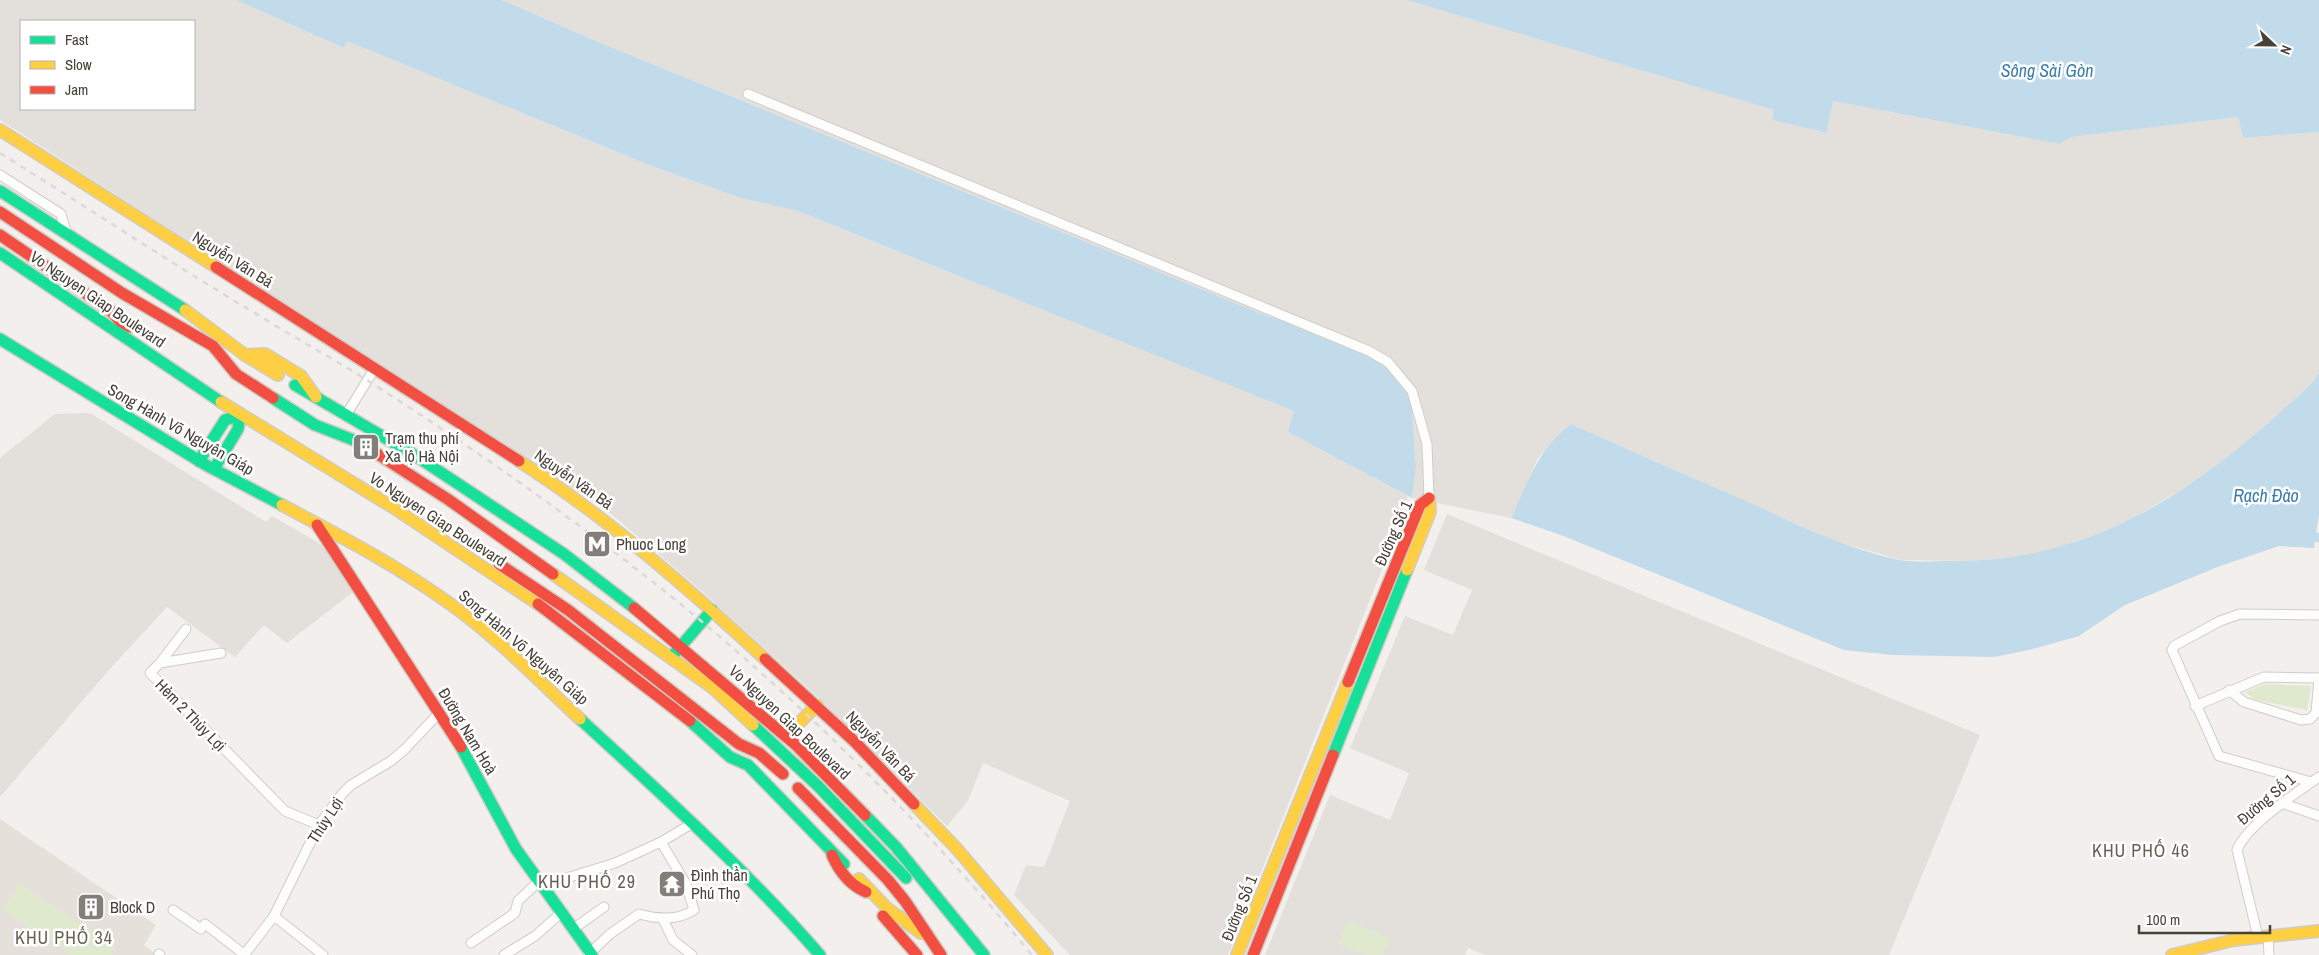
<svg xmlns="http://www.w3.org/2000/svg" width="2319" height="955" font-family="'Archivo Narrow',sans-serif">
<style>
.residential{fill:#e5e1da}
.industrial{fill:#e3e0dc;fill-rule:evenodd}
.green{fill:#dfe9ce}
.water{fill:#c1dbeb}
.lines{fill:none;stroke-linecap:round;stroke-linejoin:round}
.canal{stroke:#c1dbeb;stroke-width:9}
.street-casing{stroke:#cfcdca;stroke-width:11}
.fast-casing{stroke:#d0ccc3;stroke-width:14}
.slow-casing{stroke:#d0ccc3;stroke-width:14}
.jam-casing{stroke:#d0ccc3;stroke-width:14}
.street{stroke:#fdfdfc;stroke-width:9}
.fast{stroke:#16e098;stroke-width:11}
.slow{stroke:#ffcf43;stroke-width:11}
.jam{stroke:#f24e42;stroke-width:11}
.rail{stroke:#dadad9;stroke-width:2.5;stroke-dasharray:6 6;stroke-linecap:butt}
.labels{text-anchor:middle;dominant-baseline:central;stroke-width:5;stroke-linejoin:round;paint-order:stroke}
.street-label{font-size:16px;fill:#474138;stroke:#fff}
.poi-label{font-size:16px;fill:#474138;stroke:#fff;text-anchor:start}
.water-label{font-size:18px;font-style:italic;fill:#3a7cab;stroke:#fff}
.neighbourhood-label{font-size:18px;letter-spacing:1px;fill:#695f51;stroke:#fff}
</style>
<rect width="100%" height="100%" fill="#f2efec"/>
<path class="residential" d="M 0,819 L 156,925 L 144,945 L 157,955 L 0,955 Z"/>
<g class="industrial">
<path d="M 0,0 L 236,0 L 344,48 L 347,41 L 649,165 L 741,198 L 798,211 L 1295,411 L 1288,432 L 1408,496 L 1379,577 L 1228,955 L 1070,955 L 1014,895 L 1026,865 L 1044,867 L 1070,801 L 983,763 L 968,801 L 947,826 L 817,696 L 696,586 L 610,513 L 0,120 ZM 21,21 L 194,21 L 194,109 L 21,109 Z"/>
<path d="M 502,0 L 1407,0 L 1775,110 L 1772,120 L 1825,133 L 1833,101 L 2059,144 L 2071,137 L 2238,117 L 2243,138 L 2319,132 L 2319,373 L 2313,382 L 2261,431 L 2204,476 L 2123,524 L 2060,548 L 2015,557 L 1973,561 L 1901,560 L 1835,541 L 1571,424 L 1538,458 L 1511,518 L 1412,498 L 1416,466 L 1411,399 L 1369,355 L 1262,314 L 596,41 Z"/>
<path d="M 90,413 L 266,522 L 272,516 L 329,549 L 357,589 L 287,643 L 264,625 L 235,657 L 167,607 L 108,671 L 0,797 L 0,458 L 55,414 Z"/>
<path d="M 1447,514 L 1980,735 L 1889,955 L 1485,955 L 1468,948 L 1465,955 L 1265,955 L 1330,795 L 1390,820 L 1409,773 L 1350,748 L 1405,616 L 1453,635 L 1472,590 L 1424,570 Z"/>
</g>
<g class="green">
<path d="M 2265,684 L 2311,686 L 2307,710 L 2253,699 L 2246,692 Z"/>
<path d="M 19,883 L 116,947 L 111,955 L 71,955 L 2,909 Z"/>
<path d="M 1348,921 L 1390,938 L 1383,955 L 1366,955 L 1339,944 Z"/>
</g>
<g class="water">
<path d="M 236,0 L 502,0 L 596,41 L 1262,314 C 1308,331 1391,351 1411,399 L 1416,466 L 1412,498 L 1288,432 L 1294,411 L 798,211 L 741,198 L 649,165 L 347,41 L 344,48 Z"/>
<path d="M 1407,0 L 2319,0 L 2319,132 L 2243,138 L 2238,117 L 2071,137 L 2059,144 L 1833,101 L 1826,133 L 1772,120 L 1774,110 Z"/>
<path d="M 2319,373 L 2319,514 L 2314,548 L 2279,546 L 2220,566 L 2125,605 L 2079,636 L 2029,650 L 1994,657 L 1893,655 L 1844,650 L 1561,535 L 1511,518 C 1528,481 1538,450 1571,424 C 1632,451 1692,478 1753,504 C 1800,526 1848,549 1899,560 C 1916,563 1936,561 1953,561 C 2102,562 2210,480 2313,382 Z"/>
</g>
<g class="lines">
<path class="canal" d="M 2316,537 L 2319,538"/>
<g class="street-casing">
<g id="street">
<path d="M 748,94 L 1369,351 L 1388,362 L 1412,391 L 1427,444 L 1429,498"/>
<path d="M 0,175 L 61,214 L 66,231"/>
<path d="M 346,415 L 375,368"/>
<path d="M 221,653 L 160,663 L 150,673 L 285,811 L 319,825"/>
<path d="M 160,663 L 186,629"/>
<path d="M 2229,690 L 2244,702 L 2301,720 L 2310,719 L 2316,713 L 2319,678"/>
<path d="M 2195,706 L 2264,677 L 2319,678"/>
<path d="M 2311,782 L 2219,756 L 2172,650 L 2174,646 L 2220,621 L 2240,614 L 2319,615"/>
<path d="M 2282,803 L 2319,816"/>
<path d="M 541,886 L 615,863 L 661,842 L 693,823"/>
<path d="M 173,910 L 201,929 L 205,924 L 245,955"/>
<path d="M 274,916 L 323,955"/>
<path d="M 663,919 L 673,940 L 692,955"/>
<path d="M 573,929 L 604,907"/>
<path d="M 2268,936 L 2269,955"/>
<path d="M 2258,937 L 2237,850 C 2247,825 2296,793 2319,777"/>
<path d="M 471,943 L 515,913 L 518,901 L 538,882"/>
<path d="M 159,954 L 160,955"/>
<path d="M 244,955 L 274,916 L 319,825 L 342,794 L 351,785 L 391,761 L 405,749 L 439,713"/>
<path d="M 504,955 L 535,936 L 561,913"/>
<path d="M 588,955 L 610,934 L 639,914 C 658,919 677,921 694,910 L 686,884 L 661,842"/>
</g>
</g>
<g class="fast-casing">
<g id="fast">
<path d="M 0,191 L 185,310"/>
<path d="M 0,253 L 221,402"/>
<path d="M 0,339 L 206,465 L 282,505"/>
<path d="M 295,385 L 416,456 L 564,554 L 634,608"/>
<path d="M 273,398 L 315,425 L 356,441"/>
<path d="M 199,461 L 225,420 L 240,415 L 238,429 L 214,469"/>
<path d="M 675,653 L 712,610"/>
<path d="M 580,719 C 663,795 746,870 820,955"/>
<path d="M 690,721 L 730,757 L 748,765 L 844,864"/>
<path d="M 753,725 L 818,786 L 906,878"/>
<path d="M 461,747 L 516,849 L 592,955"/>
<path d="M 1333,755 L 1407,570"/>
<path d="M 865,815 L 896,847 L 984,955"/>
</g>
</g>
<g class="slow-casing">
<g id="slow">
<path d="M 0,130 L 216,267"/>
<path d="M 185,310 L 245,355 L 278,375"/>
<path d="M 245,355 L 265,354 L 301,376 L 316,397"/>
<path d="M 221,402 L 394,508 L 538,604"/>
<path d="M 519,461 C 608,518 687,587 765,659"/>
<path d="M 282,505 C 338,535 394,564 446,601 C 495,635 537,679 580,719"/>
<path d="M 1407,570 L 1430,512 L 1429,498"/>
<path d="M 553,574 L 713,688 L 753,725"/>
<path d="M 786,736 L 817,705"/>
<path d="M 914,804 L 957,849 L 1047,955"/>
<path d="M 859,879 L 888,909 L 921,933"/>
<path d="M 1237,955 L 1348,682"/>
<path d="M 2172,955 L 2234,940 L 2319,931"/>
</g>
</g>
<g class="jam-casing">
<g id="jam">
<path d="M 0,212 L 122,293 L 213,346 L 236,374 L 273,398"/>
<path d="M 0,235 L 110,310 L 120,321 L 130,327"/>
<path d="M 216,267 L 519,461"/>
<path d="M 376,453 L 449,500 L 553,574"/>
<path d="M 317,525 L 461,747"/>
<path d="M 499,564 L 568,610 L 739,744 L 759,753 L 783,774"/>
<path d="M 538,604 L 690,721"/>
<path d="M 634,608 L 796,745 L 865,815"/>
<path d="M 765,659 L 855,742 L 914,804"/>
<path d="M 1348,682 L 1420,505 L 1429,498"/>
<path d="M 798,788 L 888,880 L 905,901 L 941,955"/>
<path d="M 832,855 C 839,871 850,885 866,892"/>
<path d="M 883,916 L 917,955"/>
<path d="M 1253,955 L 1333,755"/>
</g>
</g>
<use href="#street" class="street"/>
<use href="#fast" class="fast"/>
<use href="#slow" class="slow"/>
<use href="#jam" class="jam"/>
<path class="rail" d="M 0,153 C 88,208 174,265 263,318 C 297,339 332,358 365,379 C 471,446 574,519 672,597 C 804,704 924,824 1032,955"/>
</g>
<defs>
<g id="building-square" transform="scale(1.4375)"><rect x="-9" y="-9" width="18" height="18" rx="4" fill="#837e77" stroke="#fff"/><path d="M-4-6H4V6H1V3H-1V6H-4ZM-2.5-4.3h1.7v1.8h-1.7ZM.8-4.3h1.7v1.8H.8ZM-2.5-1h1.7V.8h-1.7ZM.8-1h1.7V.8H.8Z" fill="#fff"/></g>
<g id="metro-square" transform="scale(1.4375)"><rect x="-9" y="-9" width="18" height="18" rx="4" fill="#837e77" stroke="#fff"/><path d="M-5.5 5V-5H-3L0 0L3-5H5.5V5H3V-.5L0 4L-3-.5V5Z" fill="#fff"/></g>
<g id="temple-square" transform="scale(1.4375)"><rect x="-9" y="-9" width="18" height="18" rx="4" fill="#837e77" stroke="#fff"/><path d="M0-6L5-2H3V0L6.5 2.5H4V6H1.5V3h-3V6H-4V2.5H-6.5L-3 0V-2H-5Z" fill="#fff"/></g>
</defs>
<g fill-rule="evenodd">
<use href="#building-square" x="366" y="447"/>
<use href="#metro-square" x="597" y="544"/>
<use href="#temple-square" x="672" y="884"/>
<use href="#building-square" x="91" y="907"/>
</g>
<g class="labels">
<g class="street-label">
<text transform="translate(233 259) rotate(32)">Nguyễn Văn Bá</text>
<text transform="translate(98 299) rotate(34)">Vo Nguyen Giap Boulevard</text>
<text transform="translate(181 429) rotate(30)">Song Hành Võ Nguyên Giáp</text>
<text transform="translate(574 479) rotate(35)">Nguyễn Văn Bá</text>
<text transform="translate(438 519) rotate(33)">Vo Nguyen Giap Boulevard</text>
<text transform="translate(1393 533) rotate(-66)">Đường Số 1</text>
<text transform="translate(524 647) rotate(41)">Song Hành Võ Nguyên Giáp</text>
<text transform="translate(191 715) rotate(46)">Hẻm 2 Thủy Lợi</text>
<text transform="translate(790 722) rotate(43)">Vo Nguyen Giap Boulevard</text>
<text transform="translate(468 731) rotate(59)">Đường Nam Hoà</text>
<text transform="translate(881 746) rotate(46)">Nguyễn Văn Bá</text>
<text transform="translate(2266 799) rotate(-40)">Đường Số 1</text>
<text transform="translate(325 820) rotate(-57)">Thủy Lợi</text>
<text transform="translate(1239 908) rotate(-68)">Đường Số 1</text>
</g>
<g class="poi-label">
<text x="385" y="438">Trạm thu phí<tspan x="385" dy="18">Xa lộ Hà Nội</tspan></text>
<text x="616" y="544">Phuoc Long</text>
<text x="691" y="875">Đình thần<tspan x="691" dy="18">Phú Thọ</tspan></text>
<text x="110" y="907">Block D</text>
</g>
<g class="water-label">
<text x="2047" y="70">Sông Sài Gòn</text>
<text x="2266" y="495">Rạch Đào</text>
</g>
<g class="neighbourhood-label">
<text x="2141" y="850">KHU PHỐ 46</text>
<text x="587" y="881">KHU PHỐ 29</text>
<text x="64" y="937">KHU PHỐ 34</text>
</g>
</g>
<rect x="20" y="20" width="175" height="90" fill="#ffffff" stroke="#b5b3af"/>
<rect x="30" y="36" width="25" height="8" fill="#16e098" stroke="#b5b3af"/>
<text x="65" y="45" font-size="15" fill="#474138">Fast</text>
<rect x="30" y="61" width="25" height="8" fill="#ffcf43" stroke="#b5b3af"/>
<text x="65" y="70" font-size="15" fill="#474138">Slow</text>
<rect x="30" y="86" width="25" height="8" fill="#f24e42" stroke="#b5b3af"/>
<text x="65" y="95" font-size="15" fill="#474138">Jam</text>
<g transform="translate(2274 45) rotate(112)" stroke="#ffffff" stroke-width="4" paint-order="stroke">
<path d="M0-4L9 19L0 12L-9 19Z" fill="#474138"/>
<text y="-8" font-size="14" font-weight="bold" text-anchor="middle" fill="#474138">N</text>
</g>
<path d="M2139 925v8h131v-8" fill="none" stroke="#474138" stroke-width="2.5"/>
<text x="2146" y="925" font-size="15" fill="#474138" stroke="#ffffff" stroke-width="4" paint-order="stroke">100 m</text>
</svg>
